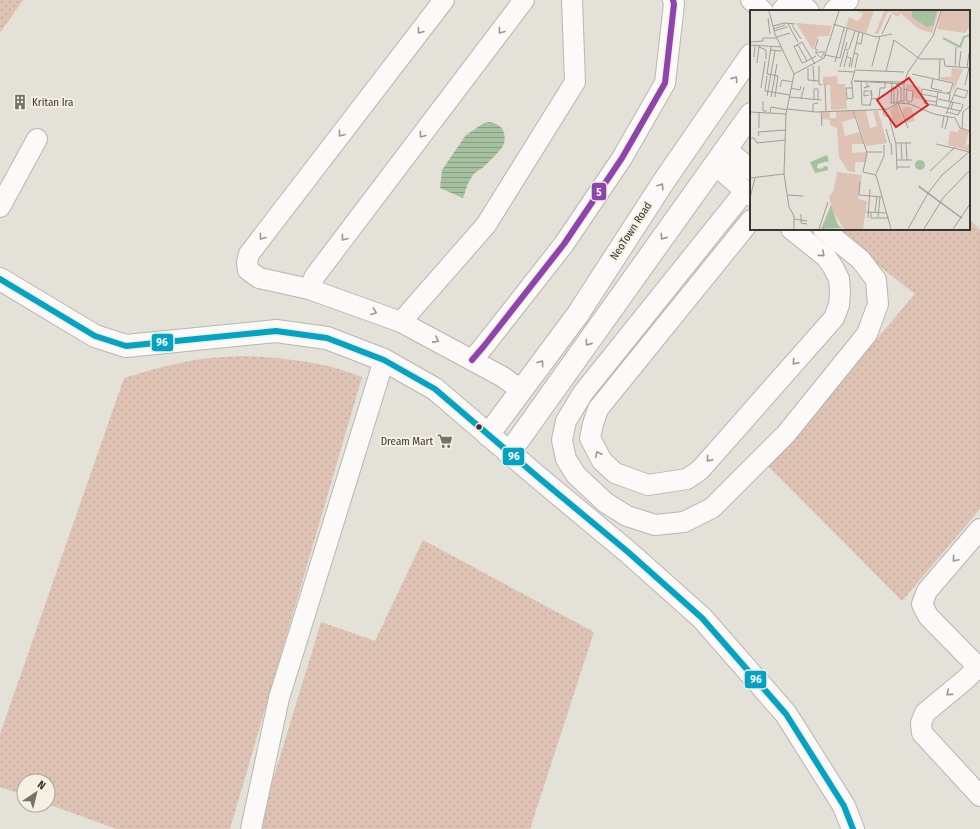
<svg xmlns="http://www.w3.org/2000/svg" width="980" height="829" font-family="'Fira Sans Condensed',sans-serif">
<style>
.grass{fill:url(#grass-dots)}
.water{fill:url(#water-rules)}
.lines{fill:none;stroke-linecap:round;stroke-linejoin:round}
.minor-casing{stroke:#b8b6b0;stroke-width:22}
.tertiary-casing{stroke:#b8b6b0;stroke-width:24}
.minor{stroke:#fbfaf9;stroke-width:20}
.tertiary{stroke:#fbfaf9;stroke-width:22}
.bus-1-casing{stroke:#f5f0e1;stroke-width:9}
.bus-2-casing{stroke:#f5f0e1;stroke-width:9}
.bus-1{stroke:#03a3c6;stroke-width:6}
.bus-2{stroke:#8e44ad;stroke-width:6}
.oneway{stroke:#9a9895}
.bus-dot{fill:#393731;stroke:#f5f0e1;stroke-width:1.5}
.labels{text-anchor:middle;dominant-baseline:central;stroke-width:4;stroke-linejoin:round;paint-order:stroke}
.poi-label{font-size:11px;fill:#393731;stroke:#f5f0e1;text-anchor:start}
.street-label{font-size:11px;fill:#393731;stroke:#f5f0e1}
.inset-river{fill:none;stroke:#a6c19f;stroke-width:2}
.inset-road{fill:none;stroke:#a09d96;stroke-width:1}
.view{fill:#d62828;fill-opacity:0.15;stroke:#d62828;stroke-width:2}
.inset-edge{fill:none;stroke:#393731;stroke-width:2}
.line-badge{stroke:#f5f0e1;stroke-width:1.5}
.badge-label{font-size:11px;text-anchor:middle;font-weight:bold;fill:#fff}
</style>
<defs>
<pattern id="grass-dots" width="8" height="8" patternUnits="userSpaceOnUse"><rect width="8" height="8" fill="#dec3b4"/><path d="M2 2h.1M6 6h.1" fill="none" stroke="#bfa89b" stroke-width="1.8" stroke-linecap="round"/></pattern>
<pattern id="water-rules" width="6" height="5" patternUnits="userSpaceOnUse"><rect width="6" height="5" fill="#a6c19f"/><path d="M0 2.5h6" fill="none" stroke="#889e82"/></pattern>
</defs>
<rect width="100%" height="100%" fill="#e4e1d9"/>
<g class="grass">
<path d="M 0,0 L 23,0 L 0,33 Z"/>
<path d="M 969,218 L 980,230 L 980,509 L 902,601 L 768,466 L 915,294 L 832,229 L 969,229 Z"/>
<path d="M 242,356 C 272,357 302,360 332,367 C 342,370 352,373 362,377 L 230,829 L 116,829 L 48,804 L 48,781 L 24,781 L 24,795 L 0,787 L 0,734 L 124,378 C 143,372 161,367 180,363 C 201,358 221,357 242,356 Z"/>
<path d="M 423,540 L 594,632 L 530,829 L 258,829 L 321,622 L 375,641 Z"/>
</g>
<path class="water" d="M 490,122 C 497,124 502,126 504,133 C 505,137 505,142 503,146 C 500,151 486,165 481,169 C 478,171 475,172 473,175 C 468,181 466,190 463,198 L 440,188 L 442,170 L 466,135 L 484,123 Z"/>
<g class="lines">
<g class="minor-casing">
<g id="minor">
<path d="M 751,0 L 763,11"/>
<path d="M 797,0 L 809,11"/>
<path d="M 726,149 L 751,170"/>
<path d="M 715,165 L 751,196"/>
<path d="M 745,191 L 583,393 L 566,421 L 562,440 L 566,459 L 576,475 L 606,503 L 627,516 L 655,525 L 684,522 L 712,508 L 786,434 L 867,334 L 878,304 L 876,280 L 861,260 L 823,229"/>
<path d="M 0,207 L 37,139"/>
<path d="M 751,220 L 598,409 L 593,424 L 590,438 L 602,461 L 615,473 L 648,485 L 687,479 L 700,470 L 834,318 L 839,305 L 840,291 L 839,279 L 833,267 L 826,257 L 791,229"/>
<path d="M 309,289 L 259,278 L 248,270 L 247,262 L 249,254 L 444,0"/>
<path d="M 401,322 L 486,225 L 575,82 L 572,0"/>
<path d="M 472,360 L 484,346 L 564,244 L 622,158 L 665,83 L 674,4 L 673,0"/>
<path d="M 521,390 L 503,377 L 401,322 L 309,289 L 315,276 L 524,0"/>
<path d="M 980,529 L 927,591 L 922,604 L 928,616 L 980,669"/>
<path d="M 978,667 L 966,679 L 925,713 L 921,723 L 922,733 L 980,796"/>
<path d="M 251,829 L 279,698 L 384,360"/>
</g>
</g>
<g class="tertiary-casing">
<g id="tertiary">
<path d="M 783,11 L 792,0"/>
<path d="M 835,11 L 847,0"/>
<path d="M 0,279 L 95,336 L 126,346 L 276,331 L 327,338 L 384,360 L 435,389 L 539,478 L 628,552 L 702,618 L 786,714 L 844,806 L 853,829"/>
<path d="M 488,435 L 578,314 L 664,181 L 751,55"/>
<path d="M 509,453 L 751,114"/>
</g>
</g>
<use href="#minor" class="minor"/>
<use href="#tertiary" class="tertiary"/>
<g class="bus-1-casing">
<path id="bus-1" d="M 0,279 L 95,336 L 126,346 L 276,331 L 327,338 L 384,360 L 435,389 L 539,478 L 628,552 L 702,618 L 786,714 L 844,806 L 853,829"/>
</g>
<g class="bus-2-casing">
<path id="bus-2" d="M 472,360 L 484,346 L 564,244 L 622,158 L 665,83 L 674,4 L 673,0"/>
</g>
<use href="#bus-1" class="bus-1"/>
<use href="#bus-2" class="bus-2"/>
</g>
<defs><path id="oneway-chevron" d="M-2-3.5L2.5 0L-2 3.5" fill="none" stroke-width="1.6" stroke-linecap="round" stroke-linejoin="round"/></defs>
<g class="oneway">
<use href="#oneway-chevron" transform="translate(420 31) rotate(127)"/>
<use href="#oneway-chevron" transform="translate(501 31) rotate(127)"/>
<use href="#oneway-chevron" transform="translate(735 79) rotate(-55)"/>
<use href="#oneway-chevron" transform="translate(341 134) rotate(127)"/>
<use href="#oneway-chevron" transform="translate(422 135) rotate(127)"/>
<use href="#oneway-chevron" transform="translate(661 186) rotate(-57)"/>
<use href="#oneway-chevron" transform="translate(262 237) rotate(127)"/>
<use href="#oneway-chevron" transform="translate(663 237) rotate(125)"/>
<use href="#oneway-chevron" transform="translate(344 238) rotate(127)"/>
<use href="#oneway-chevron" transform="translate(822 254) rotate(41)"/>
<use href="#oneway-chevron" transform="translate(374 312) rotate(20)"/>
<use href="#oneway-chevron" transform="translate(436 340) rotate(28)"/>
<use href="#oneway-chevron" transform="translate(588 343) rotate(125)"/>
<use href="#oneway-chevron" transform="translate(795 362) rotate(131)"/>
<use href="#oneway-chevron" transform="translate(541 363) rotate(-54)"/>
<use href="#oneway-chevron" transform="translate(598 454) rotate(-116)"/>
<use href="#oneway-chevron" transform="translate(709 459) rotate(131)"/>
<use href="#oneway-chevron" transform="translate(955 559) rotate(131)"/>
<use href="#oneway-chevron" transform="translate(949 693) rotate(140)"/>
</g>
<defs>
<g id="building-bare" transform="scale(1.2)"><path d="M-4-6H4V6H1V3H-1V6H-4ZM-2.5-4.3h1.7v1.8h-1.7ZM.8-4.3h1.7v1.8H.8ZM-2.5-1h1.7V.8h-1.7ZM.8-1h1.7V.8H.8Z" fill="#75726c" stroke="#f5f0e1" stroke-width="2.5" paint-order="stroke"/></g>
<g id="supermarket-bare" transform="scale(1.2)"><path d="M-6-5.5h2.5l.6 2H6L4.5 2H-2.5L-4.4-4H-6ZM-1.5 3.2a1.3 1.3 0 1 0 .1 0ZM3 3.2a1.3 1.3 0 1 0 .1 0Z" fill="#75726c" stroke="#f5f0e1" stroke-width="2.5" paint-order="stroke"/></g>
</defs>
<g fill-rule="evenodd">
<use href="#building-bare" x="20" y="102"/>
<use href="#supermarket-bare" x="445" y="441"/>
</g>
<circle class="bus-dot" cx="479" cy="427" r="3.5"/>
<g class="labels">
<g class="poi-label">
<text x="32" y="102">Kritan Ira</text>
<text x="433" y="441" text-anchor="end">Dream Mart</text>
</g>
<g class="street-label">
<text transform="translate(631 231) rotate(-57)">NeoTown Road</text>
</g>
</g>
<g transform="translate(750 10)">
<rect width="220" height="220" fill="#e4e1d9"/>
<path d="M 106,1 L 124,1 L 116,23 L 96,17 L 99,7 L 107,11 L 111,8 L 113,3 ZM 134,1 L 151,2 L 148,7 L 138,1 L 128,24 L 125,24 ZM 191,1 L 220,1 L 220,16 L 215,23 L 187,19 ZM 46,13 L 82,16 L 79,26 L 68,26 L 63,40 ZM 87,66 L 88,74 L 95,74 L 97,99 L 81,100 L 80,75 L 73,75 L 73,67 ZM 156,74 L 171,77 L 170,89 L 163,88 L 163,79 L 156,79 ZM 147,94 L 154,113 L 144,116 L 140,100 ZM 161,97 L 165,111 L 155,113 L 152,103 L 153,98 ZM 103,100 L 105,108 L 92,112 L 95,126 L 110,122 L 114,134 L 102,134 L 102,143 L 117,142 L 115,152 L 105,152 L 105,162 L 98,161 L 89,147 L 87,118 L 80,115 L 80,110 L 72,109 L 72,102 L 80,102 L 80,108 L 86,108 L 86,101 ZM 104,100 L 116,101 L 120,118 L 127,116 L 123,101 L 128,101 L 137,133 L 116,136 ZM 209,119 L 219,121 L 215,137 L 220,132 L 220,141 L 198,135 L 200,121 L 208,122 ZM 87,162 L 112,165 L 108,189 L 117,191 L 113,219 L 94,219 L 83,201 L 79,187 L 84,179 Z" fill="#dec3b4"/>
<path d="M 148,1 L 189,1 L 182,23 L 169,19 ZM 202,58 L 213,59 L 202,84 L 204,72 L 190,69 L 190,67 L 201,67 Z" fill="#dec3b4"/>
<path d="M 162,1 L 187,1 L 183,15 L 177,17 L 162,7 ZM 77,145 L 79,151 L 68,154 L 67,158 L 71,159 L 75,156 L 78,157 L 78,160 L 65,163 L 60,152 ZM165 155a5 5 0 1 1 10 0a5 5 0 1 1-10 0ZM 81,195 L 88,215 L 92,218 L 71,219 Z" fill="#a6c19f"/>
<path class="inset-river" d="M 193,28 L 210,37 L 214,27 L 220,25"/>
<path class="inset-road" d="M 19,1 L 25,24 L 44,64M 18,8 L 20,24M 38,14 L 48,32M 83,14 L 126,27 L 142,24M 42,15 L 51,29M 23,16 L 34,13 L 45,14M 23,19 L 35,15M 24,21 L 37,17M 132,24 L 141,5M 27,27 L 40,23M 0,32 L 13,31 L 13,28 L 27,28M 107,33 L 111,34 L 113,23M 0,35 L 32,37M 47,35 L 52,32 L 65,54M 9,37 L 16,40 L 16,49M 21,37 L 17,64 L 28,66 L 25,87M 21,40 L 30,41 L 33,39M 68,40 L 65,39 L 68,29M 96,40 L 99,39 L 105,21M 74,43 L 71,48 L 65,42 L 75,42M 104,43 L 108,44 L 105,58M 75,45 L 90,48 L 97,19M 4,47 L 5,35M 96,47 L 101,48 L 99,57M 57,51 L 48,35 L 44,36 L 52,53 L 53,53 L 66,46M 85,52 L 94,18M 7,53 L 9,36M 63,56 L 64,72M 69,56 L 69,74 L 72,75M 122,56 L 130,26M 205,56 L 206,37M 90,57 L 97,32M 94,57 L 98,41M 101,57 L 109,22M 209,57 L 211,41M 58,58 L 58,70 L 69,71M 217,58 L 219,43M 88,61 L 104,62M 136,61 L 144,30 L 170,49 L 194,49 L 195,56 L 220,58M 162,64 L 203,73 L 200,83 L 197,82M 17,66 L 15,81 L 40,85M 183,69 L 181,78 L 192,81M 189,70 L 190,49M 111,72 L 112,95 L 120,95M 142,72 L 141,93 L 144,93M 116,73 L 118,76 L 114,78 L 120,76M 75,74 L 76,101M 101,74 L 105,60 L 154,62M 146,74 L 151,78 L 151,91M 154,74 L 104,71 L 154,72M 215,75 L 219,58M 30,77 L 32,70 L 43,72M 143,77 L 148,80 L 147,92M 144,77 L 144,93 L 153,91M 11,78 L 15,51M 41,78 L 50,80 L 51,76M 102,78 L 96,78 L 97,89 L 103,88 L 102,73M 154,79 L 163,81 L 162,91 L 157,93M 157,80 L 156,90 L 159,91M 119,81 L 114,81 L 114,86 L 119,85M 171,84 L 187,87M 17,86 L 25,41M 21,87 L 27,54M 39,87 L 71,90M 51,89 L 54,77M 64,89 L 64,79 L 68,79 L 68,90M 121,89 L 129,88 L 130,78 L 135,78 L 135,72M 188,89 L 211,94M 174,90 L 187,92M 13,91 L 13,101 L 17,101M 199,92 L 200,84 L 172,79 L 171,88 L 174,90 L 174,93 L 201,99M 203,92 L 201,99 L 211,101 L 213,94M 148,93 L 158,118M 154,93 L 154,74 L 158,62 L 183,26 L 191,1M 120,96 L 122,85 L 121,80 L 121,86M 186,96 L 188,82M 37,99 L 66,102 L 120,100 L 138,99 L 148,93 L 160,94 L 184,104 L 205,108 L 210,118 L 220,121M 133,99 L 134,105 L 139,107 L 146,134 L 147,160M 103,100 L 117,143 L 113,162 L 126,165 L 141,219M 71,101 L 72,116M 0,102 L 36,104M 63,102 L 63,94 L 68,93M 197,102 L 208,105 L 210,101M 20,103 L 21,97 L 37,100M 196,104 L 207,78 L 218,81 L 215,88 L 204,85M 9,118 L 9,103M 192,118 L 194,106M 136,119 L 140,133M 195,119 L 198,107M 212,119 L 213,102 L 220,96M 9,126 L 8,122 L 36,120M 0,128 L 4,128 L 7,133 L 35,130M 141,133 L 142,145M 146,133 L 161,133M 151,133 L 152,150M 156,133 L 157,150M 186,134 L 220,142M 117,142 L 132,142M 147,150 L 162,150M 147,157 L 160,157M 180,161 L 205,137M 34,164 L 36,104 L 44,64 L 74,48 L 89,1M 34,164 L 39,197 L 44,206 L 44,219M 126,164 L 134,146 L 134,135M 0,168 L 34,164M 110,172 L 109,185 L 132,187M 169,177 L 169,176 L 212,208 L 210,207 ZM 38,185 L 53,186M 0,188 L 5,168M 116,202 L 137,203M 121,202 L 121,208 L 139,208M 125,202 L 127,187M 51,204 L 51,213 L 57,214M 128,207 L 130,187M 118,208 L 120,179M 44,209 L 57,211M 69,219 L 78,192M 158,219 L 178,183 L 192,165 L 219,142M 174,219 L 193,188 L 220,160M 203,219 L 220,194"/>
<path class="view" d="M 159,68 L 178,95 L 146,117 L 127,90 Z"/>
<rect width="220" height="220" class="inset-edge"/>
</g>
<g class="line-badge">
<rect x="591" y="182" width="16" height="19" rx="4" fill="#8e44ad"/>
<rect x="151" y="333" width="23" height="19" rx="4" fill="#03a3c6"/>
<rect x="502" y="447" width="23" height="19" rx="4" fill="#03a3c6"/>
<rect x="744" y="670" width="23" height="19" rx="4" fill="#03a3c6"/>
</g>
<g class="badge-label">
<text x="599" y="196">5</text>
<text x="162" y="346">96</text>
<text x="514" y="460">96</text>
<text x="756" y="683">96</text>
</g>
<g transform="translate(36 793) rotate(35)"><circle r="19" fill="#f5f0e1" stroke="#aaa69b"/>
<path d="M0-3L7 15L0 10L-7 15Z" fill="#75726c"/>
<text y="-6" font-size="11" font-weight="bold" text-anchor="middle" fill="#393731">N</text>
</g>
</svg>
